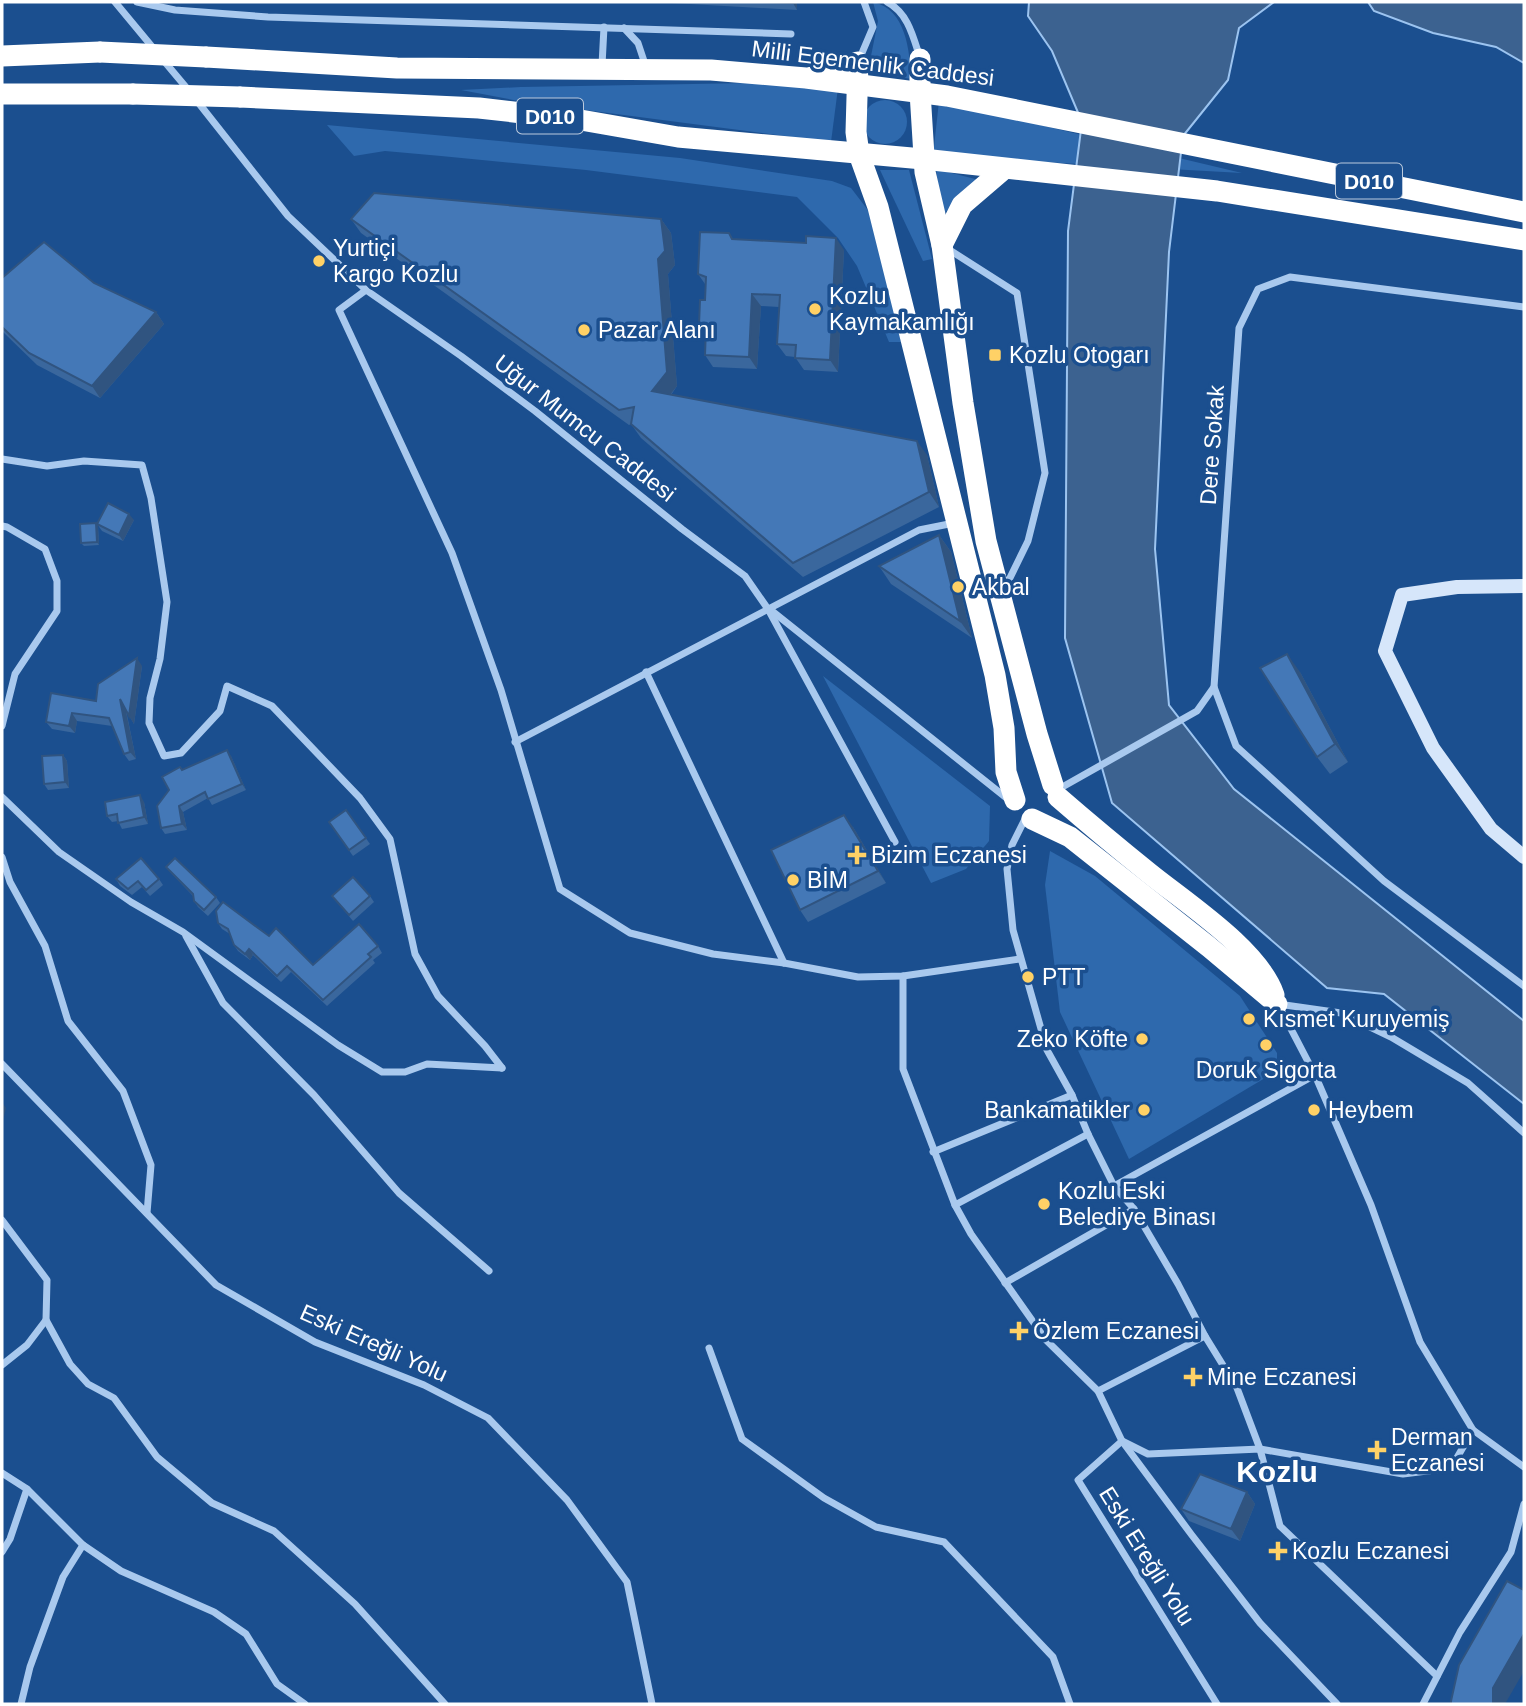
<svg xmlns="http://www.w3.org/2000/svg" width="1526" height="1706" font-family="Helvetica,sans-serif">
<style>
.green{fill:#2e69ad}
.water{fill:#3c6290;stroke:#9cc4f0;stroke-width:2}
.lines{fill:none;stroke-linecap:round;stroke-linejoin:round}
.street{stroke:#a9c9ee;stroke-width:7}
.secondary{stroke:#d6e6fa;stroke-width:14}
.highway{stroke:#fff;stroke-width:21}
.highway-bridge{stroke:#fff;stroke-width:21}
.wall{fill:#3a679d}
.shaded-wall{fill:#305480}
.building{fill:#4478b7;stroke:#305480;stroke-width:2}
.poi-dot{fill:#ffd166;stroke:#1b4f8f;stroke-width:2.5}
.labels{text-anchor:middle;dominant-baseline:central;stroke-width:7;stroke-linejoin:round;paint-order:stroke}
.shield{fill:#1b4f8f;stroke:#bbcadd;stroke-width:2}
.shield-label{font-size:21px;font-weight:bold;fill:#fff}
.street-label{font-size:23px;fill:#fff;stroke:#1b4f8f}
.poi-label{font-size:23px;fill:#fff;stroke:#1b4f8f;text-anchor:start}
.district-label{font-size:30px;font-weight:bold;fill:#fff;stroke:#1b4f8f}
</style>
<rect width="100%" height="100%" fill="#1b4f8f"/>
<g class="green">
<path d="M 873,2 C 906,9 910,51 911,79 L 868,71 L 878,21 Z"/>
<path d="M 749,83 L 838,88 L 831,142 L 524,102 L 461,90 L 521,87 Z"/>
<circle cx="885" cy="122" r="22"/>
<path d="M 939,101 L 1242,173 L 933,156 Z"/>
<path d="M 327,125 L 680,158 L 832,181 L 851,188 L 874,218 L 901,342 L 889,342 L 857,266 L 838,238 L 797,197 L 586,170 L 441,156 L 385,151 L 354,156 Z"/>
<path d="M 936,169 L 983,181 L 965,191 L 942,216 Z"/>
<path d="M 880,170 L 909,170 L 932,259 L 923,261 Z"/>
<path d="M 823,676 L 990,806 L 989,841 L 966,869 L 931,883 Z"/>
<path d="M 1050,851 L 1095,876 L 1240,996 L 1277,1053 L 1277,1062 L 1265,1078 L 1129,1159 L 1060,1012 L 1045,885 Z"/>
</g>
<g class="water">
<path d="M 1029,2 L 1274,2 L 1239,28 L 1228,80 L 1183,136 L 1169,252 L 1155,549 L 1169,705 L 1234,789 L 1524,1021 L 1524,1104 L 1384,994 L 1327,988 L 1112,803 L 1065,638 L 1068,231 L 1082,122 L 1052,51 L 1028,16 Z"/>
<path d="M 1368,2 L 1524,2 L 1524,63 L 1496,47 L 1433,33 L 1374,11 Z"/>
</g>
<g class="lines">
<g class="street">
<path d="M 115,2 L 154,49"/>
<path d="M 137,2 L 175,10 L 268,17 L 791,34"/>
<path d="M 887,2 C 908,13 913,36 920,58"/>
<path d="M 624,28 L 638,43 L 646,67"/>
<path d="M 859,60 L 873,27 L 864,2"/>
<path d="M 164,61 L 190,92"/>
<path d="M 602,65 L 604,27"/>
<path d="M 197,101 L 288,216 L 366,290 L 339,310 L 452,553 L 501,690 L 560,889 L 630,933 L 713,954 L 784,963 L 858,977 L 903,976 L 1020,959"/>
<path d="M 948,249 L 1017,293 L 1045,473 L 1028,541 L 1005,588"/>
<path d="M 366,290 L 461,356 L 535,411 L 682,529 L 745,576 L 768,609 L 895,842"/>
<path d="M 2,459 L 47,466 L 84,461 L 142,465 L 151,498 L 167,602 L 160,659 L 150,698 L 149,723 L 164,756 L 181,753 L 220,711 L 227,686 L 272,706 L 360,798 L 390,839 L 415,954 L 438,996 L 485,1046 L 502,1068"/>
<path d="M 2,526 L 7,527 L 45,549 L 57,581 L 57,611 L 15,674 L 2,726"/>
<path d="M 772,611 L 1009,800"/>
<path d="M 646,672 L 784,963"/>
<path d="M 1214,687 L 1236,746 L 1384,881 L 1524,986"/>
<path d="M 515,742 L 919,530 L 954,523"/>
<path d="M 1057,790 L 1197,711 L 1214,687 L 1239,328 L 1258,289 L 1290,277 L 1524,307"/>
<path d="M 2,797 L 59,852 L 131,902 L 183,932 L 338,1045 L 382,1072 L 405,1072 L 427,1064 L 502,1068"/>
<path d="M 1026,817 L 1012,845 L 1007,869 L 1013,930 L 1047,1050 L 1072,1095 L 1088,1134 L 1114,1186 L 1134,1209 L 1178,1284 L 1205,1336 L 1237,1388 L 1260,1449 L 1280,1526 L 1437,1676"/>
<path d="M 2,857 L 10,882 L 45,946 L 68,1021 L 123,1091 L 151,1165 L 147,1213"/>
<path d="M 186,936 L 223,1003 L 314,1095 L 399,1193 L 489,1271"/>
<path d="M 903,976 L 903,1069 L 955,1205 L 971,1234 L 1046,1340 L 1098,1391 L 1122,1441 L 1191,1534 L 1260,1623 L 1337,1704"/>
<path d="M 1278,1004 L 1315,1075 L 1371,1205 L 1420,1342 L 1473,1430 L 1524,1467"/>
<path d="M 1278,1004 L 1341,1013 L 1391,1037 L 1468,1083 L 1524,1133"/>
<path d="M 2,1064 L 216,1285 L 315,1342 L 424,1385 L 488,1418 L 567,1500 L 627,1582 L 652,1704"/>
<path d="M 933,1152 L 1072,1095"/>
<path d="M 1114,1186 L 1315,1075"/>
<path d="M 955,1205 L 1088,1134"/>
<path d="M 2,1220 L 47,1280 L 46,1320 L 27,1345 L 2,1365"/>
<path d="M 1005,1283 L 1134,1209"/>
<path d="M 46,1320 L 70,1364 L 88,1384 L 114,1398 L 157,1457 L 212,1503 L 274,1531 L 355,1604 L 445,1704"/>
<path d="M 709,1348 L 742,1439 L 824,1498 L 876,1527 L 944,1542 L 1053,1657 L 1070,1704"/>
<path d="M 1098,1391 L 1205,1336"/>
<path d="M 2,1473 L 27,1489 L 83,1545 L 121,1571 L 214,1612 L 246,1634 L 277,1684 L 305,1704"/>
<path d="M 2,1552 L 10,1539 L 27,1489"/>
<path d="M 21,1704 L 30,1667 L 63,1577 L 83,1545"/>
<path d="M 1217,1704 L 1078,1480 L 1122,1441 L 1148,1454 L 1260,1449 L 1403,1474 L 1451,1468 L 1473,1430"/>
<path d="M 1423,1704 L 1460,1632 L 1511,1552 L 1524,1504"/>
</g>
<path class="secondary" d="M 1524,586 L 1457,587 L 1402,595 L 1385,651 L 1433,748 L 1491,829 L 1524,857"/>
<g class="highway">
<path d="M 2,56 L 100,52"/>
<path d="M 206,57 L 397,68 L 711,70 L 806,78 L 947,96 L 1524,212"/>
<path d="M 920,59 L 920,92 L 925,172 L 942,245 L 963,403 L 986,541 L 1037,734 L 1053,785"/>
<path d="M 812,77 L 858,62 L 856,132 L 859,154 L 878,207 L 995,675 L 1004,728 L 1006,772 L 1015,800"/>
<path d="M 2,94 L 133,94"/>
<path d="M 240,97 L 479,108 L 575,119 L 678,137 L 923,159 L 1217,191 L 1524,240"/>
<path d="M 942,245 L 962,205 L 1004,169"/>
<path d="M 1058,797 C 1088,823 1118,848 1149,873 C 1186,903 1259,950 1274,995"/>
<path d="M 1032,819 L 1070,837 L 1209,947 L 1277,1004"/>
</g>
<g class="highway-bridge">
<path d="M 100,52 L 206,57"/>
<path d="M 133,94 L 240,97"/>
</g>
</g>
<g class="wall">
<path d="M 654,2 L 797,2 L 797,10 Z"/>
<path d="M 351,219 L 661,219 L 671,233 L 675,265 L 668,274 L 677,386 L 671,395 L 927,455 L 939,507 L 803,577 L 641,438 L 631,424 L 629,425 L 361,233 Z"/>
<path d="M 729,233 L 733,239 L 844,250 L 838,372 L 804,370 L 795,357 L 786,356 L 777,344 L 779,307 L 761,306 L 757,369 L 713,367 L 705,355 L 706,336 L 699,325 L 705,300 L 705,284 L 698,274 Z"/>
<path d="M 2,278 L 94,283 L 156,312 L 164,324 L 100,398 L 37,365 L 2,331 Z"/>
<path d="M 134,520 L 123,541 L 102,531 L 97,524 Z"/>
<path d="M 96,523 L 98,526 L 99,545 L 84,546 L 81,543 Z"/>
<path d="M 939,535 L 951,552 L 972,638 L 891,584 L 879,566 Z"/>
<path d="M 142,666 L 134,724 L 126,710 L 136,759 L 129,761 L 124,754 L 112,726 L 77,721 L 75,733 L 52,729 L 46,722 L 96,701 Z"/>
<path d="M 1300,672 L 1348,762 L 1330,774 L 1317,757 Z"/>
<path d="M 63,755 L 67,761 L 69,788 L 48,790 L 44,784 Z"/>
<path d="M 231,756 L 246,790 L 212,805 L 208,798 L 183,812 L 187,830 L 165,834 L 161,828 L 169,790 L 182,770 Z"/>
<path d="M 144,802 L 148,824 L 122,829 L 118,821 L 112,822 L 107,816 Z"/>
<path d="M 346,810 L 370,844 L 353,856 L 329,822 Z"/>
<path d="M 853,827 L 886,883 L 808,922 L 800,910 Z"/>
<path d="M 166,867 L 216,897 L 220,903 L 208,916 L 198,907 L 194,901 L 193,896 L 171,873 Z"/>
<path d="M 116,879 L 159,879 L 163,885 L 150,896 L 142,887 L 132,895 L 120,886 Z"/>
<path d="M 332,896 L 370,896 L 374,902 L 353,921 Z"/>
<path d="M 218,923 L 269,936 L 313,965 L 378,946 L 382,953 L 373,960 L 375,963 L 327,1006 L 291,972 L 281,982 L 253,955 L 250,960 L 238,951 L 234,945 L 230,934 L 222,929 Z"/>
<path d="M 1247,1492 L 1255,1504 L 1240,1541 L 1189,1521 L 1181,1509 Z"/>
</g>
<g class="shaded-wall">
<path d="M 793,2 L 797,2 L 797,10 L 793,3 Z"/>
<path d="M 661,219 L 671,233 L 675,265 L 668,274 L 677,386 L 662,405 L 652,391 Z"/>
<path d="M 836,238 L 844,250 L 838,372 L 830,360 Z"/>
<path d="M 752,294 L 761,306 L 757,369 L 749,357 Z"/>
<path d="M 156,312 L 164,324 L 100,398 L 92,386 Z"/>
<path d="M 917,441 L 927,455 L 939,507 L 929,492 Z"/>
<path d="M 129,514 L 134,520 L 123,541 L 119,535 Z"/>
<path d="M 96,523 L 98,526 L 99,545 L 97,542 Z"/>
<path d="M 939,535 L 951,552 L 972,638 L 960,621 Z"/>
<path d="M 1287,654 L 1300,672 L 1348,762 L 1335,744 Z"/>
<path d="M 137,658 L 142,666 L 134,724 L 129,716 Z"/>
<path d="M 120,699 L 125,707 L 136,759 L 130,752 Z"/>
<path d="M 72,713 L 77,721 L 75,733 L 69,726 Z"/>
<path d="M 227,750 L 231,756 L 246,790 L 242,784 Z"/>
<path d="M 63,755 L 67,761 L 69,788 L 65,782 Z"/>
<path d="M 140,795 L 144,802 L 148,824 L 144,817 Z"/>
<path d="M 179,806 L 183,812 L 187,830 L 182,824 Z"/>
<path d="M 844,815 L 853,827 L 886,883 L 878,871 Z"/>
<path d="M 249,949 L 253,955 L 250,960 L 245,954 Z"/>
<path d="M 2,1102 L 6,1108 L 2,1125 Z"/>
<path d="M 1247,1492 L 1255,1504 L 1240,1541 L 1231,1529 Z"/>
<path d="M 1524,1634 L 1524,1671 L 1505,1704 L 1493,1704 L 1493,1688 Z"/>
</g>
<g class="building">
<path d="M 761,2 L 793,2 L 793,3 Z"/>
<path d="M 374,193 L 661,219 L 665,251 L 658,259 L 667,372 L 652,391 L 917,441 L 929,492 L 793,563 L 631,424 L 634,407 L 619,410 L 351,219 Z"/>
<path d="M 700,232 L 729,233 L 732,239 L 806,243 L 806,236 L 836,238 L 830,360 L 795,358 L 796,345 L 777,344 L 780,295 L 752,294 L 749,357 L 705,355 L 706,328 L 699,325 L 700,300 L 705,300 L 706,277 L 698,274 Z"/>
<path d="M 44,242 L 94,283 L 156,312 L 92,386 L 29,353 L 2,327 L 2,278 Z"/>
<path d="M 108,503 L 129,514 L 119,535 L 97,524 Z"/>
<path d="M 96,523 L 97,542 L 81,543 L 80,524 Z"/>
<path d="M 939,535 L 960,621 L 879,566 Z"/>
<path d="M 1287,654 L 1335,744 L 1317,757 L 1260,668 Z"/>
<path d="M 137,658 L 129,716 L 120,699 L 130,752 L 124,754 L 109,718 L 72,713 L 69,726 L 46,722 L 51,693 L 96,701 L 98,684 Z"/>
<path d="M 227,750 L 242,784 L 208,799 L 205,792 L 179,806 L 182,824 L 161,828 L 157,806 L 169,790 L 162,777 L 180,767 L 182,770 Z"/>
<path d="M 63,755 L 65,782 L 44,784 L 42,756 Z"/>
<path d="M 140,795 L 144,817 L 118,823 L 117,814 L 107,816 L 105,802 Z"/>
<path d="M 346,810 L 366,838 L 349,850 L 329,822 Z"/>
<path d="M 844,815 L 878,871 L 800,910 L 771,850 Z"/>
<path d="M 141,858 L 159,879 L 146,890 L 138,881 L 128,889 L 116,879 Z"/>
<path d="M 175,858 L 216,897 L 204,910 L 194,901 L 193,894 L 166,867 Z"/>
<path d="M 353,877 L 370,896 L 349,915 L 332,896 Z"/>
<path d="M 223,902 L 269,936 L 276,928 L 313,965 L 359,924 L 378,946 L 368,954 L 371,957 L 323,1000 L 287,966 L 277,976 L 249,949 L 245,954 L 234,945 L 228,929 L 218,923 L 216,911 Z"/>
<path d="M 1200,1474 L 1247,1492 L 1231,1529 L 1181,1509 Z"/>
<path d="M 1507,1581 L 1524,1590 L 1524,1634 L 1493,1688 L 1493,1704 L 1451,1704 L 1451,1701 L 1459,1665 Z"/>
</g>
<g class="poi-dot">
<circle cx="319" cy="261" r="7"/>
<circle cx="815" cy="309" r="7"/>
<circle cx="584" cy="330" r="7"/>
<rect x="988" y="348" width="14" height="14" rx="3.5"/>
<circle cx="958" cy="587" r="7"/>
<path d="M853.5 844.5h7v7h7v7h-7v7h-7v-7h-7v-7h7z"/>
<circle cx="793" cy="880" r="7"/>
<circle cx="1028" cy="977" r="7"/>
<circle cx="1249" cy="1019" r="7"/>
<circle cx="1142" cy="1039" r="7"/>
<circle cx="1266" cy="1045" r="7"/>
<circle cx="1144" cy="1110" r="7"/>
<circle cx="1314" cy="1110" r="7"/>
<circle cx="1044" cy="1204" r="7"/>
<path d="M1015.5 1320.5h7v7h7v7h-7v7h-7v-7h-7v-7h7z"/>
<path d="M1189.5 1366.5h7v7h7v7h-7v7h-7v-7h-7v-7h7z"/>
<path d="M1373.5 1439.5h7v7h7v7h-7v7h-7v-7h-7v-7h7z"/>
<path d="M1274.5 1540.5h7v7h7v7h-7v7h-7v-7h-7v-7h7z"/>
</g>
<g class="labels">
<g class="shield">
<rect x="517" y="98.5" width="66" height="35" rx="5"/>
<rect x="1336" y="163.5" width="66" height="35" rx="5"/>
</g>
<g class="shield-label">
<text x="550" y="116">D010</text>
<text x="1369" y="181">D010</text>
</g>
<g class="street-label">
<text transform="translate(873 63) rotate(7)">Milli Egemenlik Caddesi</text>
<text transform="translate(585 428) rotate(38)">Uğur Mumcu Caddesi</text>
<text transform="translate(1212 445) rotate(-86)">Dere Sokak</text>
<text transform="translate(374 1343) rotate(24)">Eski Ereğli Yolu</text>
<text transform="translate(1147 1556) rotate(58)">Eski Ereğli Yolu</text>
</g>
<g class="poi-label">
<text x="333" y="248">Yurtiçi<tspan x="333" dy="26">Kargo Kozlu</tspan></text>
<text x="829" y="296">Kozlu<tspan x="829" dy="26">Kaymakamlığı</tspan></text>
<text x="598" y="330">Pazar Alanı</text>
<text x="1009" y="355">Kozlu Otogarı</text>
<text x="972" y="587">Akbal</text>
<text x="871" y="855">Bizim Eczanesi</text>
<text x="807" y="880">BİM</text>
<text x="1042" y="977">PTT</text>
<text x="1263" y="1019">Kısmet Kuruyemiş</text>
<text x="1128" y="1039" text-anchor="end">Zeko Köfte</text>
<text x="1266" y="1070" text-anchor="middle">Doruk Sigorta</text>
<text x="1130" y="1110" text-anchor="end">Bankamatikler</text>
<text x="1328" y="1110">Heybem</text>
<text x="1058" y="1191">Kozlu Eski<tspan x="1058" dy="26">Belediye Binası</tspan></text>
<text x="1033" y="1331">Özlem Eczanesi</text>
<text x="1207" y="1377">Mine Eczanesi</text>
<text x="1391" y="1437">Derman<tspan x="1391" dy="26">Eczanesi</tspan></text>
<text x="1292" y="1551">Kozlu Eczanesi</text>
</g>
<g class="district-label">
<text x="1277" y="1471">Kozlu</text>
</g>
</g>
<rect width="1526" height="1706" fill="none" stroke="#ffffff" stroke-width="7"/>
</svg>
